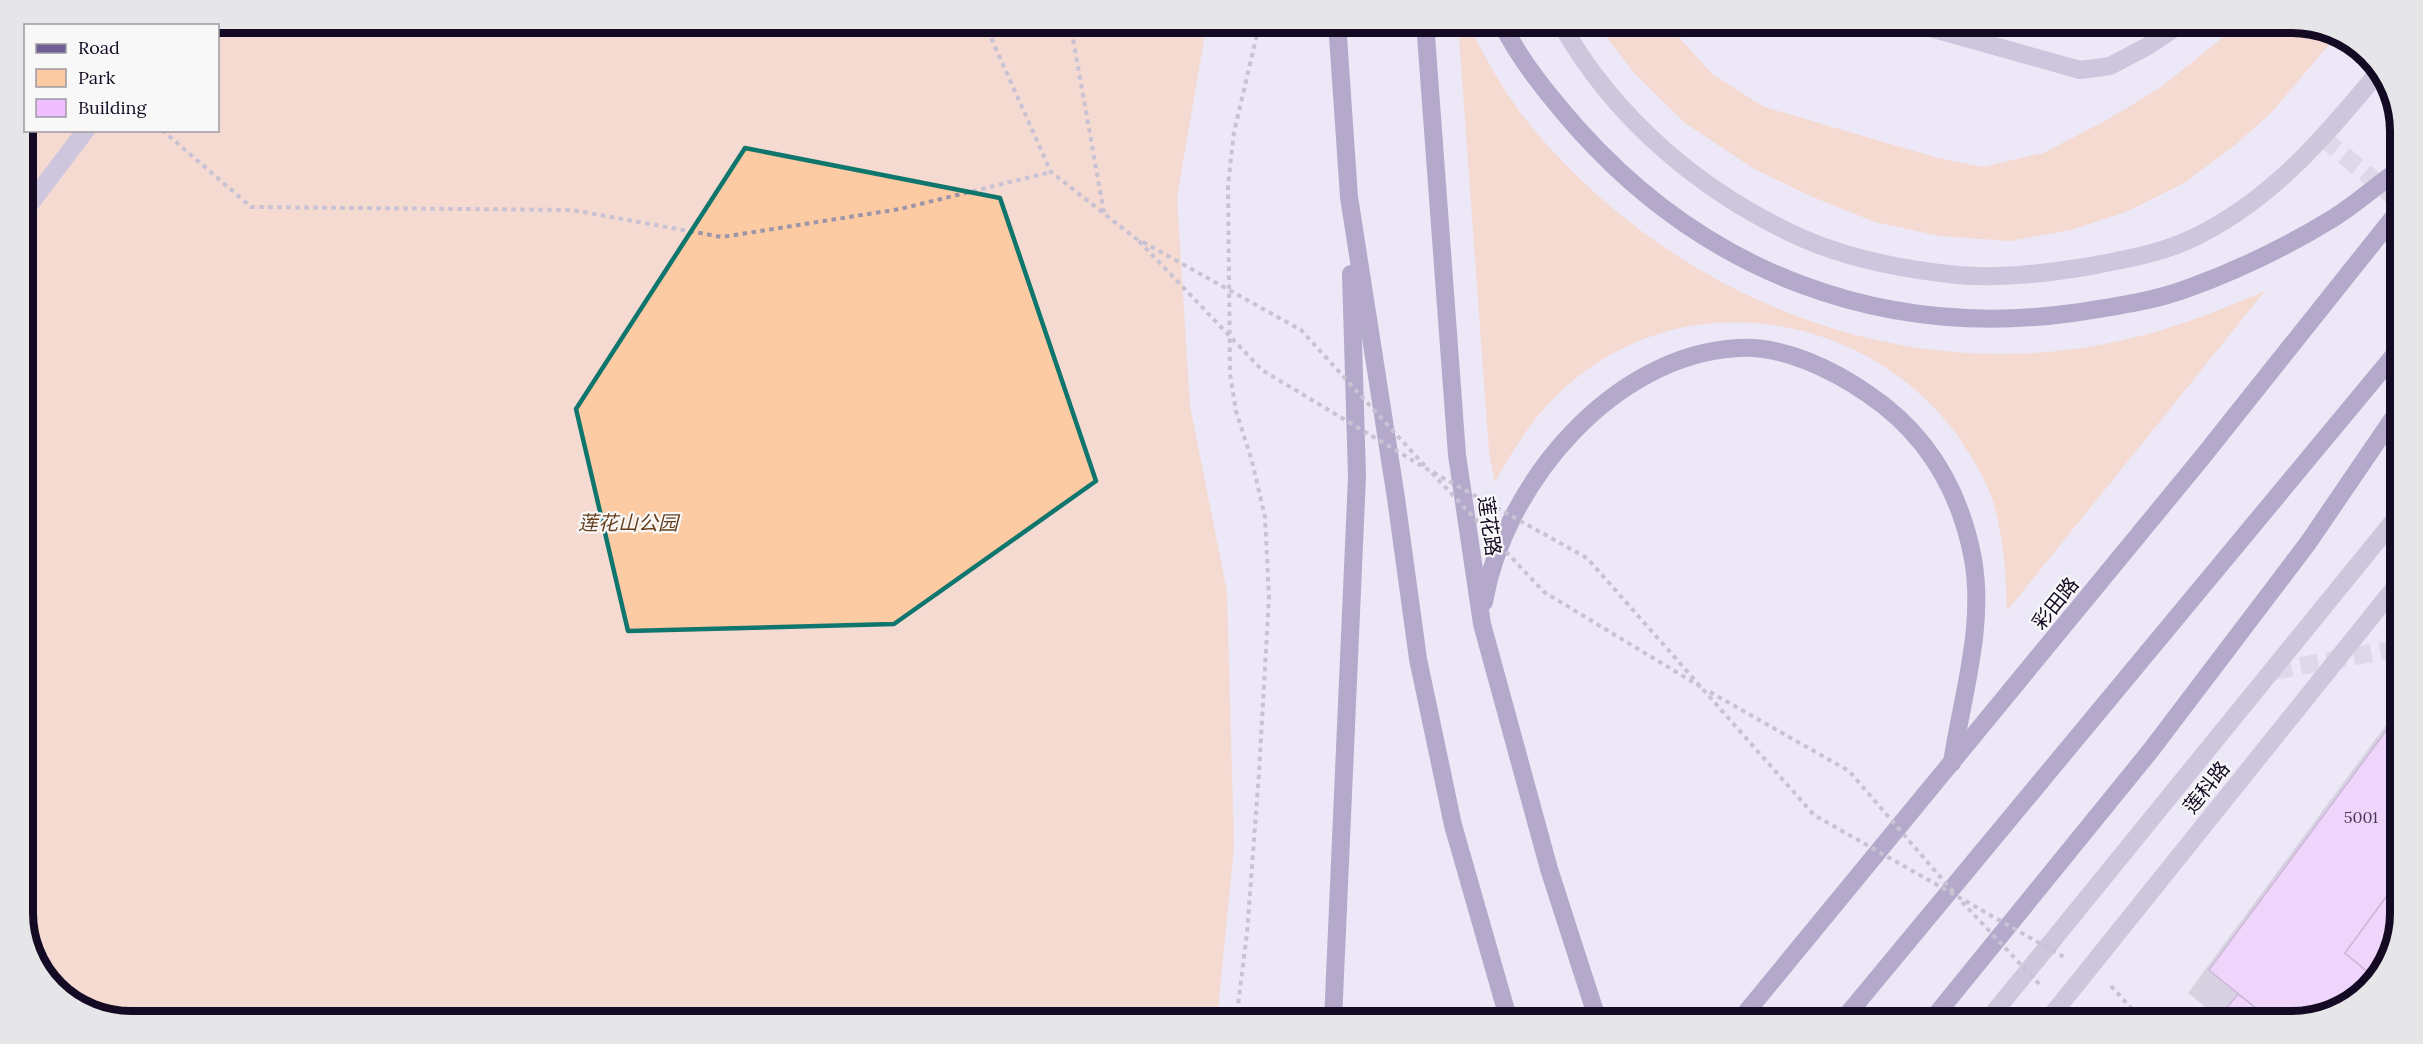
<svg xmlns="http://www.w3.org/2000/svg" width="2423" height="1044" font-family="Lora,'Noto Sans SC',serif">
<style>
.green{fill:#fccaa3}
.shadow{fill:#0003}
.building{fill:#f1bfff;stroke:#a97ab6;stroke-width:1.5}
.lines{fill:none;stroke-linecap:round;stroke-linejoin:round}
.minor-tunnel{stroke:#ccc7d7;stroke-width:18;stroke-dasharray:18 9;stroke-linecap:butt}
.path{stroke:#9c95a8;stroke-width:4;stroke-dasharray:4.5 4.5;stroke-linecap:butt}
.minor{stroke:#a89ebd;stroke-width:18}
.major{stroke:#705e94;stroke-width:18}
.path-bridge{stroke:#9c95a8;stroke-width:4;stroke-dasharray:4.5 4.5;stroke-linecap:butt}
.minor-bridge{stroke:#a89ebd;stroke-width:18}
.marked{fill:none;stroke:#0f766e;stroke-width:4.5;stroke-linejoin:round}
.labels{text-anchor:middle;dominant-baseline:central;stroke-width:4.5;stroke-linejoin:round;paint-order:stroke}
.number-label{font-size:16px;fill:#4b375a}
.park-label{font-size:20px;font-style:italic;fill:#673f1d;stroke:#f8f8f8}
.street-label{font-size:20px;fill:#140a23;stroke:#f8f8f8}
.rim{fill:none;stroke:#140a23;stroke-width:8}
</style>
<rect width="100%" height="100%" fill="#ede8f7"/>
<g class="green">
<path d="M 131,23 L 1207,23 L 1177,197 L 1190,406 L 1227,592 L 1234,846 L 1217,1021 L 131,1021 L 90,1013 L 45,979 L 23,921 L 23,124 L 25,118 L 26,130 L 218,130 L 218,26 L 116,25 Z"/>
<path d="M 1458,23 L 1467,23 C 1486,59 1507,98 1534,130 C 1678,300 1907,392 2128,339 C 2176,328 2220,310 2265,291 L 2007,611 C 2006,575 2004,542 1995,508 C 1988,482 1972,457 1957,435 C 1876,324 1715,285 1597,363 C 1549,394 1522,433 1495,482 L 1489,452 Z"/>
<path d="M 1596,23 L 1666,23 L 1712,74 L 1764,107 L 1938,158 L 1983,167 L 2043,153 L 2107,120 L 2161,87 L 2241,23 L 2292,23 L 2333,31 L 2338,34 L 2271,113 L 2235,145 L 2184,183 L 2126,212 L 2071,230 L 2010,241 L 1940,236 L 1875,222 L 1810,196 L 1751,167 L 1685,123 L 1634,73 Z"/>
</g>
<path class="shadow" d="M 2400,706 L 2400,913 L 2392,954 L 2353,1003 L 2293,1021 L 2215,1021 L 2218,1017 L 2188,993 Z"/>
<g class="building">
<path d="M 2400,712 L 2400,878 L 2345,953 L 2374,977 L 2353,1003 L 2293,1021 L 2272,1021 L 2209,970 Z"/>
<path d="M 2400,878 L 2400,913 L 2392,954 L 2374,977 L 2345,953 Z"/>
<path d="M 2238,994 L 2272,1021 L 2216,1021 Z"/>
</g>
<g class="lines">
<g class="minor-tunnel">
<path d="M 2323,138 L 2400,202"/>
<path d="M 2274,671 L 2400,648"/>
</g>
<g class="path">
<path d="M 984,22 L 1051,172 L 1139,241"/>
<path d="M 1070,22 L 1104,213"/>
<path d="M 162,130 L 251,207 L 572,210 L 722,237 L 900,209 L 1051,172"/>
<path d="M 1236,1021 L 1247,933 L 1259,773 L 1269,597 L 1265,517 L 1252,461 L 1236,411 L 1230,374 L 1228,185 L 1234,132 L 1260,22"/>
</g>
<g class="minor">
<path d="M 1560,22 C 1614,119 1703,194 1804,239 C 1850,259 1908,270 1958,275 C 2001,279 2048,273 2091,266 C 2125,259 2159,254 2191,239 C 2270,202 2326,136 2381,69"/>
<path d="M 1909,22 L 2080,70 L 2110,66 L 2148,46 L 2184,22"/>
<path d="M 141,26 L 143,22"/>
<path d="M 23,213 L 86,130"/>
<path d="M 1987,1021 L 2400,513"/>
</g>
<g class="major">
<path d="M 1337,22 L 1349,197 L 1396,498 L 1418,659 L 1453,825 L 1509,1021"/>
<path d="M 1425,22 L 1457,455 L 1482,624 L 1549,869 L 1598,1021"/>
<path d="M 1501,22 C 1520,61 1550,97 1578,129 C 1707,273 1881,339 2073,313 C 2111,307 2150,302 2186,289 C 2236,271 2286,247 2332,219 C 2356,204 2377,185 2400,169"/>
<path d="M 1484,602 C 1504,485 1612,355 1738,348 C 1782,345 1832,369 1868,394 C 1926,433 1960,490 1973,559 C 1985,627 1962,696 1952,763"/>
<path d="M 1333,1021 L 1357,477 L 1351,274"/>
<path d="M 1739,1021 L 2200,460 L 2400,209"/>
<path d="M 1842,1021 L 2400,348"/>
<path d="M 1931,1021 L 2151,750 L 2308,543 L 2400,408"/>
</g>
<g class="path-bridge">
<path d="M 1139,241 L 1262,370 L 1427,469 L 1587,558 L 1814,815 L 2064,957"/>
<path d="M 1143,242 L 1301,330 L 1425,466"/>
<path d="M 1432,473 L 1544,592 L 1701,687"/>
<path d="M 1710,692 L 1849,771 L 1955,894"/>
<path d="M 1962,902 L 2041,986"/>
<path d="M 2111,986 L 2143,1021"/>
</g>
<path class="minor-bridge" d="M 2047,1021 L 2400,581"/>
</g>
<path d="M0 0H2423V1044H0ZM 745,148 L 1000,198 L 1096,481 L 894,624 L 628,631 L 576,409 Z" fill="#ede8f7" fill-opacity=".55" fill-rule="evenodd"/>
<path class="marked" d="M 745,148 L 1000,198 L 1096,481 L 894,624 L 628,631 L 576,409 Z"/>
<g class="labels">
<g class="number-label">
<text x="2361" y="817">5001</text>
</g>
<g class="park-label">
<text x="628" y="522">莲花山公园</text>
</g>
<g class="street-label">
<text transform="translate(1490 526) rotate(82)">莲花路</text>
<text transform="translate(2055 603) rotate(-51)">彩田路</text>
<text transform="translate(2206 787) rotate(-51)">莲科路</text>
</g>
</g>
<path d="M0 0H2423V1044H0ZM131 33H2292A98 98 0 0 1 2390 131V913A98 98 0 0 1 2292 1011H131A98 98 0 0 1 33 913V131A98 98 0 0 1 131 33Z" fill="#e6e5e7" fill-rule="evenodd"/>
<path class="rim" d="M131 33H2292A98 98 0 0 1 2390 131V913A98 98 0 0 1 2292 1011H131A98 98 0 0 1 33 913V131A98 98 0 0 1 131 33Z"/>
<rect x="24" y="24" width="195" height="108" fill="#f8f8f8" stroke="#9d99a3" stroke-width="1.5"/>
<rect x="36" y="44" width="30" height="9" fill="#705e94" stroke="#9d99a3" stroke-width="1.5"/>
<text x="78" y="54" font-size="18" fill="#140a23">Road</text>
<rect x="36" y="69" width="30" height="18" fill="#fccaa3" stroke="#9d99a3" stroke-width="1.5"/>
<text x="78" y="84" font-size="18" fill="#140a23">Park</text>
<rect x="36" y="99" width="30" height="18" fill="#f1bfff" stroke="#9d99a3" stroke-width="1.5"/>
<text x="78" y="114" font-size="18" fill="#140a23">Building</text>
</svg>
